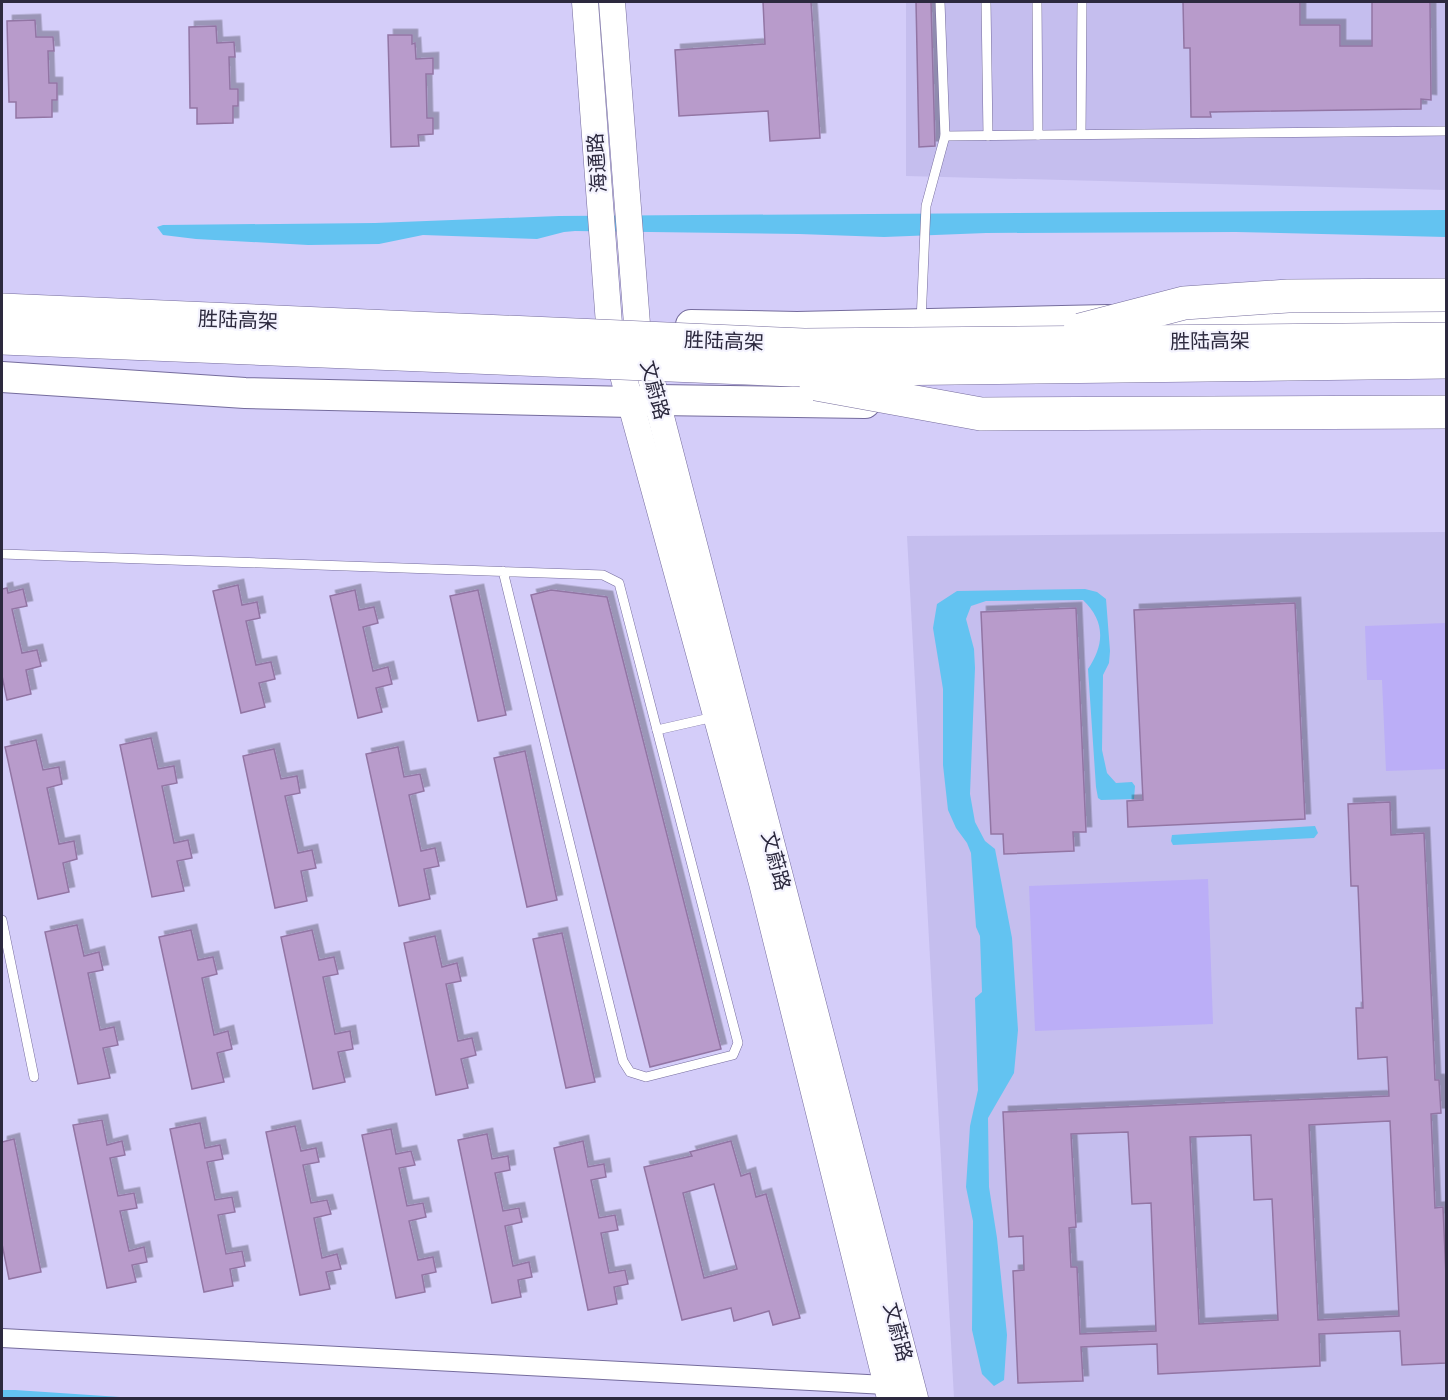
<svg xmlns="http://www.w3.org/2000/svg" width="1448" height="1400" font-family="'DejaVu Sans','Noto Sans SC',sans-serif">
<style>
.built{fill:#c5beee}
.green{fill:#bbaef7}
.water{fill:#63c3f1}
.building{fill:#b89bcb;stroke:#9275a4;stroke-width:1.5;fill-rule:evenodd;filter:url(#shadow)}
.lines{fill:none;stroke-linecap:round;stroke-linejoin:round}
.lane-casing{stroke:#756c9d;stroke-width:10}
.street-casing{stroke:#756c9d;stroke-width:20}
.secondary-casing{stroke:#756c9d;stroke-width:27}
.primary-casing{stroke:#756c9d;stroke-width:32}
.lane{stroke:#fff;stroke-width:9}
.street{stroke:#fff;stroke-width:18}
.secondary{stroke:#fff;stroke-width:26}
.primary{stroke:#fff;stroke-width:30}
.highway-bridge-casing{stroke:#756c9d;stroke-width:34;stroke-linecap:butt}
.highway-bridge{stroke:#fff;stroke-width:33}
.labels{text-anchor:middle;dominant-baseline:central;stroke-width:4.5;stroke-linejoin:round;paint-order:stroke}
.street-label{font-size:20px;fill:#2c293e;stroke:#f4f3fe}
</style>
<defs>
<filter id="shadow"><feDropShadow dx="5.5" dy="-5.5" stdDeviation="0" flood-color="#0004"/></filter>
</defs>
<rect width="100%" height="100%" fill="#d4cdf9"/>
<g class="built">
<path d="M 906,2 L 1446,2 L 1446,190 L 906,176 Z"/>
<path d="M 1446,532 L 1446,1398 L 954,1398 L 907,536 Z"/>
</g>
<g class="green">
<path d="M 1446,623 L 1446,769 L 1386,771 L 1382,680 L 1367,680 L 1365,626 Z"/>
<path d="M 1208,879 L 1213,1024 L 1035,1031 L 1029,886 Z"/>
</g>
<g class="water">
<path d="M 1446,210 L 1446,237 L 1236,232 L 986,233 L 884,237 L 799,234 L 575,231 L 564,232 L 537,239 L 423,235 L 379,244 L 308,245 L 196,239 L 163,235 L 157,227 L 163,225 L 375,223 L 559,216 Z"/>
<path d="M 1085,589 L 1097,592 L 1106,599 L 1110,651 L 1109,663 L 1103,675 L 1102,750 L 1107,773 L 1116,783 L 1132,782 L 1135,786 L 1134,799 L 1101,800 L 1098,798 L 1096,787 L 1088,669 C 1105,644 1105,621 1083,600 L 986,601 L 971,606 L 966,619 L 974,649 L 975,668 L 970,794 L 975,822 L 985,841 L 995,849 L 1012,938 L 1018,1030 L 1014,1073 L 988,1118 L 989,1187 L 997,1238 L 1007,1335 L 1004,1380 L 994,1386 L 982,1374 L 972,1330 L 973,1221 L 966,1187 L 970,1126 L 978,1090 L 975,998 L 982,992 L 980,936 L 976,927 L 971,853 L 967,843 L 956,828 L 948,810 L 943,765 L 943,689 L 933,628 L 937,604 L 957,591 Z"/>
<path d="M 1315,826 L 1318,833 L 1314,838 L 1173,845 L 1171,841 L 1172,835 Z"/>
<path d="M 2,1390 L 15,1390 L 135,1398 L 2,1398 Z"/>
</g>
<g class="building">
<path d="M 763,2 L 811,2 L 820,138 L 770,141 L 768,111 L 679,116 L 675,50 L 765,44 Z"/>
<path d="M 916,2 L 931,2 L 935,146 L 919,147 Z"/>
<path d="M 1183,2 L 1300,2 L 1300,25 L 1340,25 L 1340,46 L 1372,46 L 1372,2 L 1430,2 L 1431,100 L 1421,99 L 1421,109 L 1210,112 L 1211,117 L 1191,117 L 1190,48 L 1184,48 Z"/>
<path d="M 35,20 L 36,37 L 53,37 L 54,51 L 48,51 L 49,83 L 57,83 L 57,100 L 52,100 L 52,117 L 16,118 L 16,102 L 9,102 L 7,21 Z"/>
<path d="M 216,26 L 217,43 L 234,42 L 235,57 L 229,57 L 230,89 L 238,89 L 238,106 L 233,106 L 233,123 L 197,124 L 197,108 L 190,108 L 189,27 Z"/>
<path d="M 388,35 L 412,35 L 412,44 L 415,43 L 416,59 L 433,58 L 433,74 L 426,74 L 427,118 L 433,118 L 433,134 L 418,135 L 419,146 L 391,147 Z"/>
<path d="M 238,585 L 242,605 L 257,602 L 260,618 L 246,621 L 256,665 L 271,662 L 275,679 L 259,683 L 265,707 L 241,713 L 213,591 Z"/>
<path d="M 7,588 L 8,593 L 23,589 L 27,606 L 12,609 L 22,653 L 37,650 L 41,666 L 26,670 L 31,694 L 7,700 L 2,676 L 2,589 Z"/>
<path d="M 355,590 L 359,610 L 374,607 L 378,623 L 363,627 L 373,671 L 388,667 L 392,684 L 376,688 L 382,712 L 358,718 L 330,596 Z"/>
<path d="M 478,590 L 506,715 L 478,721 L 450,596 Z"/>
<path d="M 551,590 L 607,597 L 721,1049 L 650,1067 L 531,595 Z"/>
<path d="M 1295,603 L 1305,819 L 1128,827 L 1127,801 L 1143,800 L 1134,610 Z"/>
<path d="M 1076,608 L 1086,832 L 1073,832 L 1074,851 L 1004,854 L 1003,834 L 991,834 L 981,612 Z"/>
<path d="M 151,738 L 158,769 L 174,766 L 177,783 L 162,786 L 174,843 L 188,840 L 192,858 L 177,861 L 184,891 L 152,897 L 120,745 Z"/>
<path d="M 36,740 L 43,770 L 59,767 L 62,784 L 47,788 L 59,844 L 74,841 L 77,859 L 63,863 L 69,892 L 38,899 L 5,747 Z"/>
<path d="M 398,747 L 404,777 L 420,774 L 424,791 L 409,795 L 421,851 L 435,848 L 439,866 L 424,869 L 430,899 L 399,906 L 366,754 Z"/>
<path d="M 274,749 L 281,779 L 297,776 L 300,793 L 285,796 L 298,853 L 312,850 L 316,868 L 301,871 L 307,901 L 275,908 L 243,756 Z"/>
<path d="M 525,751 L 557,900 L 527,907 L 494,758 Z"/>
<path d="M 1390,802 L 1391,835 L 1424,833 L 1435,1080 L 1439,1080 L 1441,1113 L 1431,1114 L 1435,1208 L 1443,1207 L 1446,1276 L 1446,1363 L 1402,1365 L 1400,1331 L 1319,1334 L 1320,1366 L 1158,1374 L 1157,1344 L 1081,1347 L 1083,1381 L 1018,1383 L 1013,1271 L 1024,1270 L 1023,1236 L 1009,1237 L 1003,1112 L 1389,1096 L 1387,1057 L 1358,1059 L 1356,1008 L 1363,1008 L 1358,886 L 1351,886 L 1348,804 ZM 1390,1121 L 1399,1316 L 1318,1320 L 1309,1125 ZM 1128,1132 L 1132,1204 L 1151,1203 L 1156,1331 L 1080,1334 L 1077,1267 L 1071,1267 L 1069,1228 L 1076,1227 L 1071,1134 ZM 1251,1135 L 1254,1200 L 1272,1199 L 1278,1320 L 1199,1324 L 1190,1137 Z"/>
<path d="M 77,925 L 84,956 L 99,952 L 103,970 L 88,973 L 100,1030 L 114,1027 L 118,1045 L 103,1048 L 110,1078 L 78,1084 L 45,932 Z"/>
<path d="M 191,930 L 198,960 L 213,957 L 217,974 L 202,978 L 214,1035 L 228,1031 L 232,1049 L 217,1053 L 224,1082 L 192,1089 L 159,937 Z"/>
<path d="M 312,930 L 319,960 L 334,957 L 338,974 L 323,977 L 335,1034 L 350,1031 L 353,1049 L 338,1052 L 345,1082 L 313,1089 L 281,937 Z"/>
<path d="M 562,933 L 595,1082 L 566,1088 L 533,939 Z"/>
<path d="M 435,936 L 442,967 L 457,963 L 461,981 L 446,984 L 458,1041 L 472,1038 L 476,1055 L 461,1059 L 468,1088 L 436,1095 L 404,943 Z"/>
<path d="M 102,1120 L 107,1145 L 122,1141 L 125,1155 L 110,1158 L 118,1196 L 134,1193 L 137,1208 L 120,1211 L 129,1251 L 144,1247 L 147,1262 L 132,1265 L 136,1282 L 107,1288 L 73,1125 Z"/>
<path d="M 200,1123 L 205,1148 L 220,1145 L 223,1159 L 207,1162 L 215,1200 L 232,1197 L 235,1212 L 218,1215 L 226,1254 L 242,1251 L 245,1266 L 230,1269 L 233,1286 L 204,1292 L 170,1129 Z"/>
<path d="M 295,1126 L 301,1151 L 316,1148 L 319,1162 L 303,1165 L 311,1203 L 327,1200 L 331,1214 L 314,1218 L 322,1258 L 337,1254 L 341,1269 L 326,1272 L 330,1289 L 300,1295 L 266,1132 Z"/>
<path d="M 391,1129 L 396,1154 L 411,1151 L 415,1165 L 399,1168 L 407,1206 L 423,1203 L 426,1217 L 409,1221 L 418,1260 L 433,1257 L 436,1272 L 422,1275 L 425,1292 L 396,1298 L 362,1135 Z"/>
<path d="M 487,1134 L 492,1159 L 508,1156 L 510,1170 L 495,1173 L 503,1211 L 519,1208 L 522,1222 L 505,1226 L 513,1266 L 529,1262 L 532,1277 L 518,1280 L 521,1297 L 492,1303 L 458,1140 Z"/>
<path d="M 14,1139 L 41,1272 L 9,1279 L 2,1244 L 2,1142 Z"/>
<path d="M 583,1141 L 588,1167 L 604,1164 L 606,1177 L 591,1180 L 599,1218 L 615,1215 L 618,1230 L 601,1233 L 609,1273 L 625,1270 L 628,1284 L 614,1287 L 617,1304 L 588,1310 L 554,1148 Z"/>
<path d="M 731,1141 L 741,1176 L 750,1173 L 756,1197 L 766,1194 L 800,1318 L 773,1325 L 769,1311 L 734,1321 L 731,1308 L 682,1320 L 644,1167 L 692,1156 L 690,1152 ZM 714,1184 L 737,1269 L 704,1278 L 683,1193 Z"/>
</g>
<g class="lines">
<g class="lane-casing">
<g id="lane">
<path d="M 986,2 L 988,136"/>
<path d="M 1037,2 L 1038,135"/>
<path d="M 1081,134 L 1082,2"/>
<path d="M 945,136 L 1446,131"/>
<path d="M 921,322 L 926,206 L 945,136 L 940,2"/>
<path d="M 2,554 L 603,575 L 619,583 L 738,1043 L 733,1055 L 646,1077 L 630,1072 L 623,1061 L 503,571"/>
<path d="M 657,730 L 714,717"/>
<path d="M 2,920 L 34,1077"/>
</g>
</g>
<g class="street-casing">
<path id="street" d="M 2,1338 L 886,1385"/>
</g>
<g class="secondary-casing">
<g id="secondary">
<path d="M 585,2 L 609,324 L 762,883 L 890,1398"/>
<path d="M 612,2 L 637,324 L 915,1398"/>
</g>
</g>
<g class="primary-casing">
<g id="primary">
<path d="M 1156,320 L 1446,314"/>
<path d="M 691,325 L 797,327 L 1108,320"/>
<path d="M 2,377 L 245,393 L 631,402 L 657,400 L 865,403"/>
</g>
</g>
<use href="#lane" class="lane"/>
<use href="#street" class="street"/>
<use href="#secondary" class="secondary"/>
<use href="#primary" class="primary"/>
<g class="highway-bridge-casing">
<g id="highway-bridge">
<path d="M 2,310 L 804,345 L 1446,339"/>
<path d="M 1080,330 L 1184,303 L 1288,296 L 1446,295"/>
<path d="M 2,338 L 793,370 L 1446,362"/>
<path d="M 816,384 L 981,414 L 1446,412"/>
</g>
</g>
<use href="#highway-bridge" class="highway-bridge"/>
</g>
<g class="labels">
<g class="street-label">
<text transform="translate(597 163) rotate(-94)">海通路</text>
<text transform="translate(238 320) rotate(2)">胜陆高架</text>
<text transform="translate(724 341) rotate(2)">胜陆高架</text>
<text transform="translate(1210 341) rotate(-1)">胜陆高架</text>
<text transform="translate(655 390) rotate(75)">文蔚路</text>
<text transform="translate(776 861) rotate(75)">文蔚路</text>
<text transform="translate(898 1332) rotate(75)">文蔚路</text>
</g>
</g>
<rect width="1448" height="1400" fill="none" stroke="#2c293e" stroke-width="6"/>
</svg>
